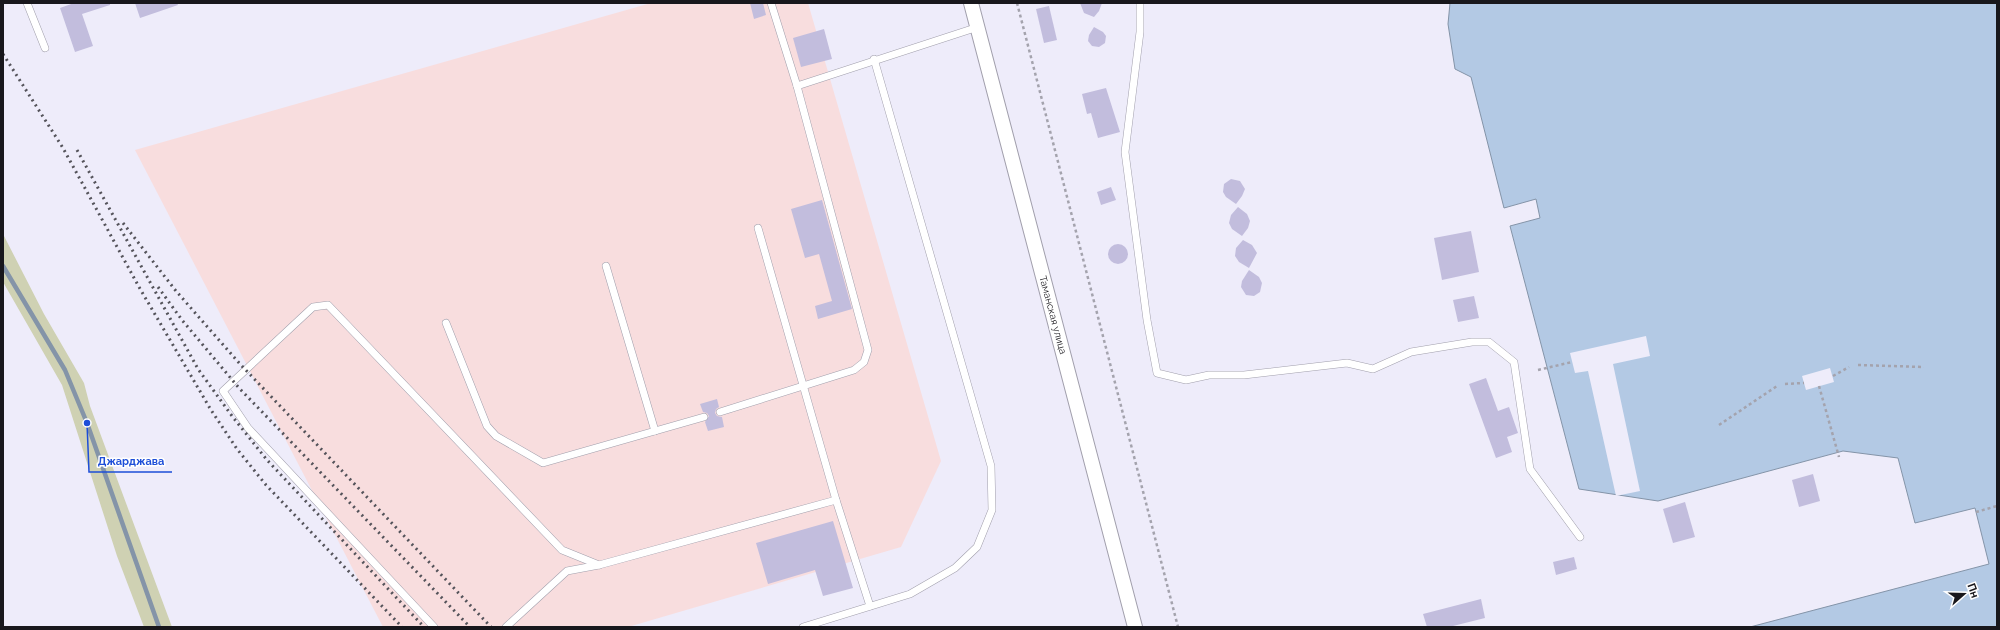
<svg xmlns="http://www.w3.org/2000/svg" width="2000" height="630" font-family="Raleway,sans-serif">
<style>
.industrial{fill:#f8ddde}
.green{fill:#cfd1b3}
.water{fill:#b3c9e4;stroke:#8494a8}
.pier{fill:#eeecfa}
.lines{fill:none;stroke-linecap:round;stroke-linejoin:round}
.stream{stroke:#8494a8;stroke-width:4.5}
.building{fill:#c2bddd}
.lane-casing{stroke:#a19fac;stroke-width:8}
.street-casing{stroke:#a19fac;stroke-width:16}
.path{stroke:#a4a3ad;stroke-width:2.5;stroke-dasharray:3 3;stroke-linecap:butt}
.lane{stroke:#fff;stroke-width:7}
.street{stroke:#fff;stroke-width:14}
.rail{stroke:#54535a;stroke-width:3;stroke-dasharray:2 4;stroke-linecap:butt}
.labels{text-anchor:middle;dominant-baseline:central;stroke-width:3;stroke-linejoin:round;paint-order:stroke}
.street-label{font-size:10px;fill:#18171c;stroke:#fff}
.leader{fill:none;stroke:#1d4ed8;stroke-width:1.5}
.callout-dot{fill:#1d4ed8;stroke:#fff;stroke-width:1.5}
.callout-label{font-size:11px;text-anchor:middle;font-weight:bold;fill:#1d4ed8;stroke:#fff;stroke-width:3;stroke-linejoin:round;paint-order:stroke}
</style>
<rect width="100%" height="100%" fill="#eeecfa"/>
<path class="industrial" d="M 651,3 L 808,3 L 941,461 L 901,547 L 628,627 L 383,627 L 135,150 Z"/>
<path class="green" d="M 3,234 L 44,314 L 84,383 L 90,406 L 172,627 L 144,627 L 117,556 L 62,385 L 3,282 Z"/>
<path class="water" d="M 1450,3 L 1997,3 L 1997,627 L 1750,627 L 1989,564 L 1975,508 L 1915,523 L 1898,458 L 1843,451 L 1658,501 L 1579,489 L 1510,226 L 1540,218 L 1536,199 L 1504,208 L 1471,77 L 1455,69 L 1448,24 Z"/>
<g class="pier">
<path d="M 1646,336 L 1650,356 L 1613,364 L 1640,491 L 1616,496 L 1588,371 L 1575,373 L 1570,353 Z"/>
<path d="M 1830,368 L 1834,382 L 1806,390 L 1802,376 Z"/>
</g>
<g class="lines">
<path class="stream" d="M 3,266 L 65,370 L 87,423 L 159,627"/>
</g>
<g class="building">
<path d="M 74,3 L 110,3 L 110,5 L 82,14 L 93,46 L 75,52 L 60,8 Z"/>
<path d="M 135,3 L 177,3 L 178,5 L 140,18 Z"/>
<path d="M 750,3 L 763,3 L 766,15 L 754,19 Z"/>
<path d="M 1080,3 L 1102,3 L 1099,11 L 1094,17 L 1084,13 Z"/>
<path d="M 1049,6 L 1057,40 L 1044,43 L 1036,9 Z"/>
<path d="M 1094,27 L 1103,32 L 1106,36 L 1105,43 L 1099,47 L 1092,46 L 1088,41 L 1089,35 Z"/>
<path d="M 824,29 L 832,59 L 801,67 L 793,38 Z"/>
<path d="M 1106,88 L 1120,132 L 1098,138 L 1091,113 L 1087,114 L 1082,94 Z"/>
<path d="M 1231,179 L 1240,181 L 1245,189 L 1242,196 L 1236,204 L 1226,197 L 1223,192 L 1224,184 Z"/>
<path d="M 1111,187 L 1116,200 L 1101,205 L 1097,192 Z"/>
<path d="M 822,200 L 852,309 L 818,319 L 815,306 L 832,301 L 819,254 L 805,258 L 791,209 Z"/>
<path d="M 1238,207 L 1247,214 L 1250,221 L 1248,228 L 1242,236 L 1232,229 L 1229,223 L 1231,215 Z"/>
<path d="M 1471,231 L 1479,272 L 1442,280 L 1434,238 Z"/>
<path d="M 1243,240 L 1252,245 L 1257,253 L 1249,268 L 1239,262 L 1235,256 L 1236,248 Z"/>
<circle cx="1118" cy="254" r="10"/>
<path d="M 1249,270 L 1259,277 L 1262,283 L 1260,292 L 1254,296 L 1246,295 L 1241,287 L 1242,281 Z"/>
<path d="M 1474,296 L 1479,318 L 1458,322 L 1453,300 Z"/>
<path d="M 1486,378 L 1498,411 L 1509,407 L 1518,433 L 1507,437 L 1512,452 L 1496,458 L 1469,384 Z"/>
<path d="M 717,399 L 719,407 L 716,409 L 715,413 L 717,416 L 722,417 L 724,427 L 708,431 L 705,422 L 709,416 L 707,413 L 703,412 L 700,404 Z"/>
<path d="M 1813,474 L 1820,501 L 1799,507 L 1792,480 Z"/>
<path d="M 1685,502 L 1695,537 L 1673,543 L 1663,509 Z"/>
<path d="M 833,521 L 853,588 L 823,596 L 815,570 L 768,584 L 756,543 Z"/>
<path d="M 1574,557 L 1577,569 L 1556,575 L 1553,562 Z"/>
<path d="M 1481,599 L 1485,618 L 1449,627 L 1427,627 L 1423,614 Z"/>
</g>
<g class="lines">
<g class="lane-casing">
<g id="lane">
<path d="M 27,3 L 45,48"/>
<path d="M 771,3 L 797,86"/>
<path d="M 1140,3 L 1140,32 L 1125,152 L 1147,320 L 1157,373 L 1186,380 L 1209,375 L 1244,375 L 1347,363 L 1373,369 L 1411,352 L 1472,342 L 1489,342 L 1514,362 L 1530,469 L 1580,537"/>
<path d="M 758,228 L 836,500 L 870,606"/>
<path d="M 606,266 L 655,431"/>
<path d="M 446,323 L 487,426 L 496,436 L 543,463 L 704,417"/>
<path d="M 720,412 L 854,370 L 864,362 L 868,350 L 797,86 L 978,27"/>
<path d="M 434,627 L 248,428 L 223,391 L 313,307 L 328,305 L 562,550 L 599,565"/>
<path d="M 506,627 L 567,571 L 599,565 L 836,500"/>
<path d="M 803,627 L 910,594 L 955,568 L 977,547 L 992,510 L 991,466 L 874,59"/>
</g>
</g>
<g class="street-casing">
<path id="street" d="M 971,3 L 1135,627"/>
</g>
<g class="path">
<path d="M 1017,3 L 1178,627"/>
<path d="M 1858,365 L 1924,367"/>
<path d="M 1538,370 L 1572,362"/>
<path d="M 1833,376 L 1849,367"/>
<path d="M 1785,384 L 1804,383"/>
<path d="M 1819,386 L 1839,457"/>
<path d="M 1719,425 L 1777,386"/>
<path d="M 1976,512 L 1997,506"/>
</g>
<use href="#lane" class="lane"/>
<use href="#street" class="street"/>
<g class="rail">
<path d="M 3,54 L 63,148 L 139,287 L 211,410 L 237,449 L 266,485 L 402,627"/>
<path d="M 77,150 L 198,369 L 232,416 L 267,460 L 424,627"/>
<path d="M 123,223 L 176,291 L 240,364 L 491,627"/>
<path d="M 158,287 L 182,320 L 239,388 L 470,627"/>
</g>
</g>
<g class="labels">
<g class="street-label">
<text transform="translate(1053 315) rotate(75)">Таманская улица</text>
</g>
</g>
<path class="leader" d="M87 423L89 472H172"/>
<circle class="callout-dot" cx="87" cy="423" r="4"/>
<g class="callout-label">
<text x="131" y="465">Джарджава</text>
</g>
<rect width="2000" height="630" fill="none" stroke="#18171c" stroke-width="8"/>
<g transform="translate(1964 594) rotate(70)" stroke="#ffffff" stroke-width="3" paint-order="stroke">
<path d="M0-3L7 15L0 10L-7 15Z" fill="#18171c"/>
<text y="-6" font-size="11" font-weight="bold" text-anchor="middle" fill="#18171c">Пн</text>
</g>
</svg>
